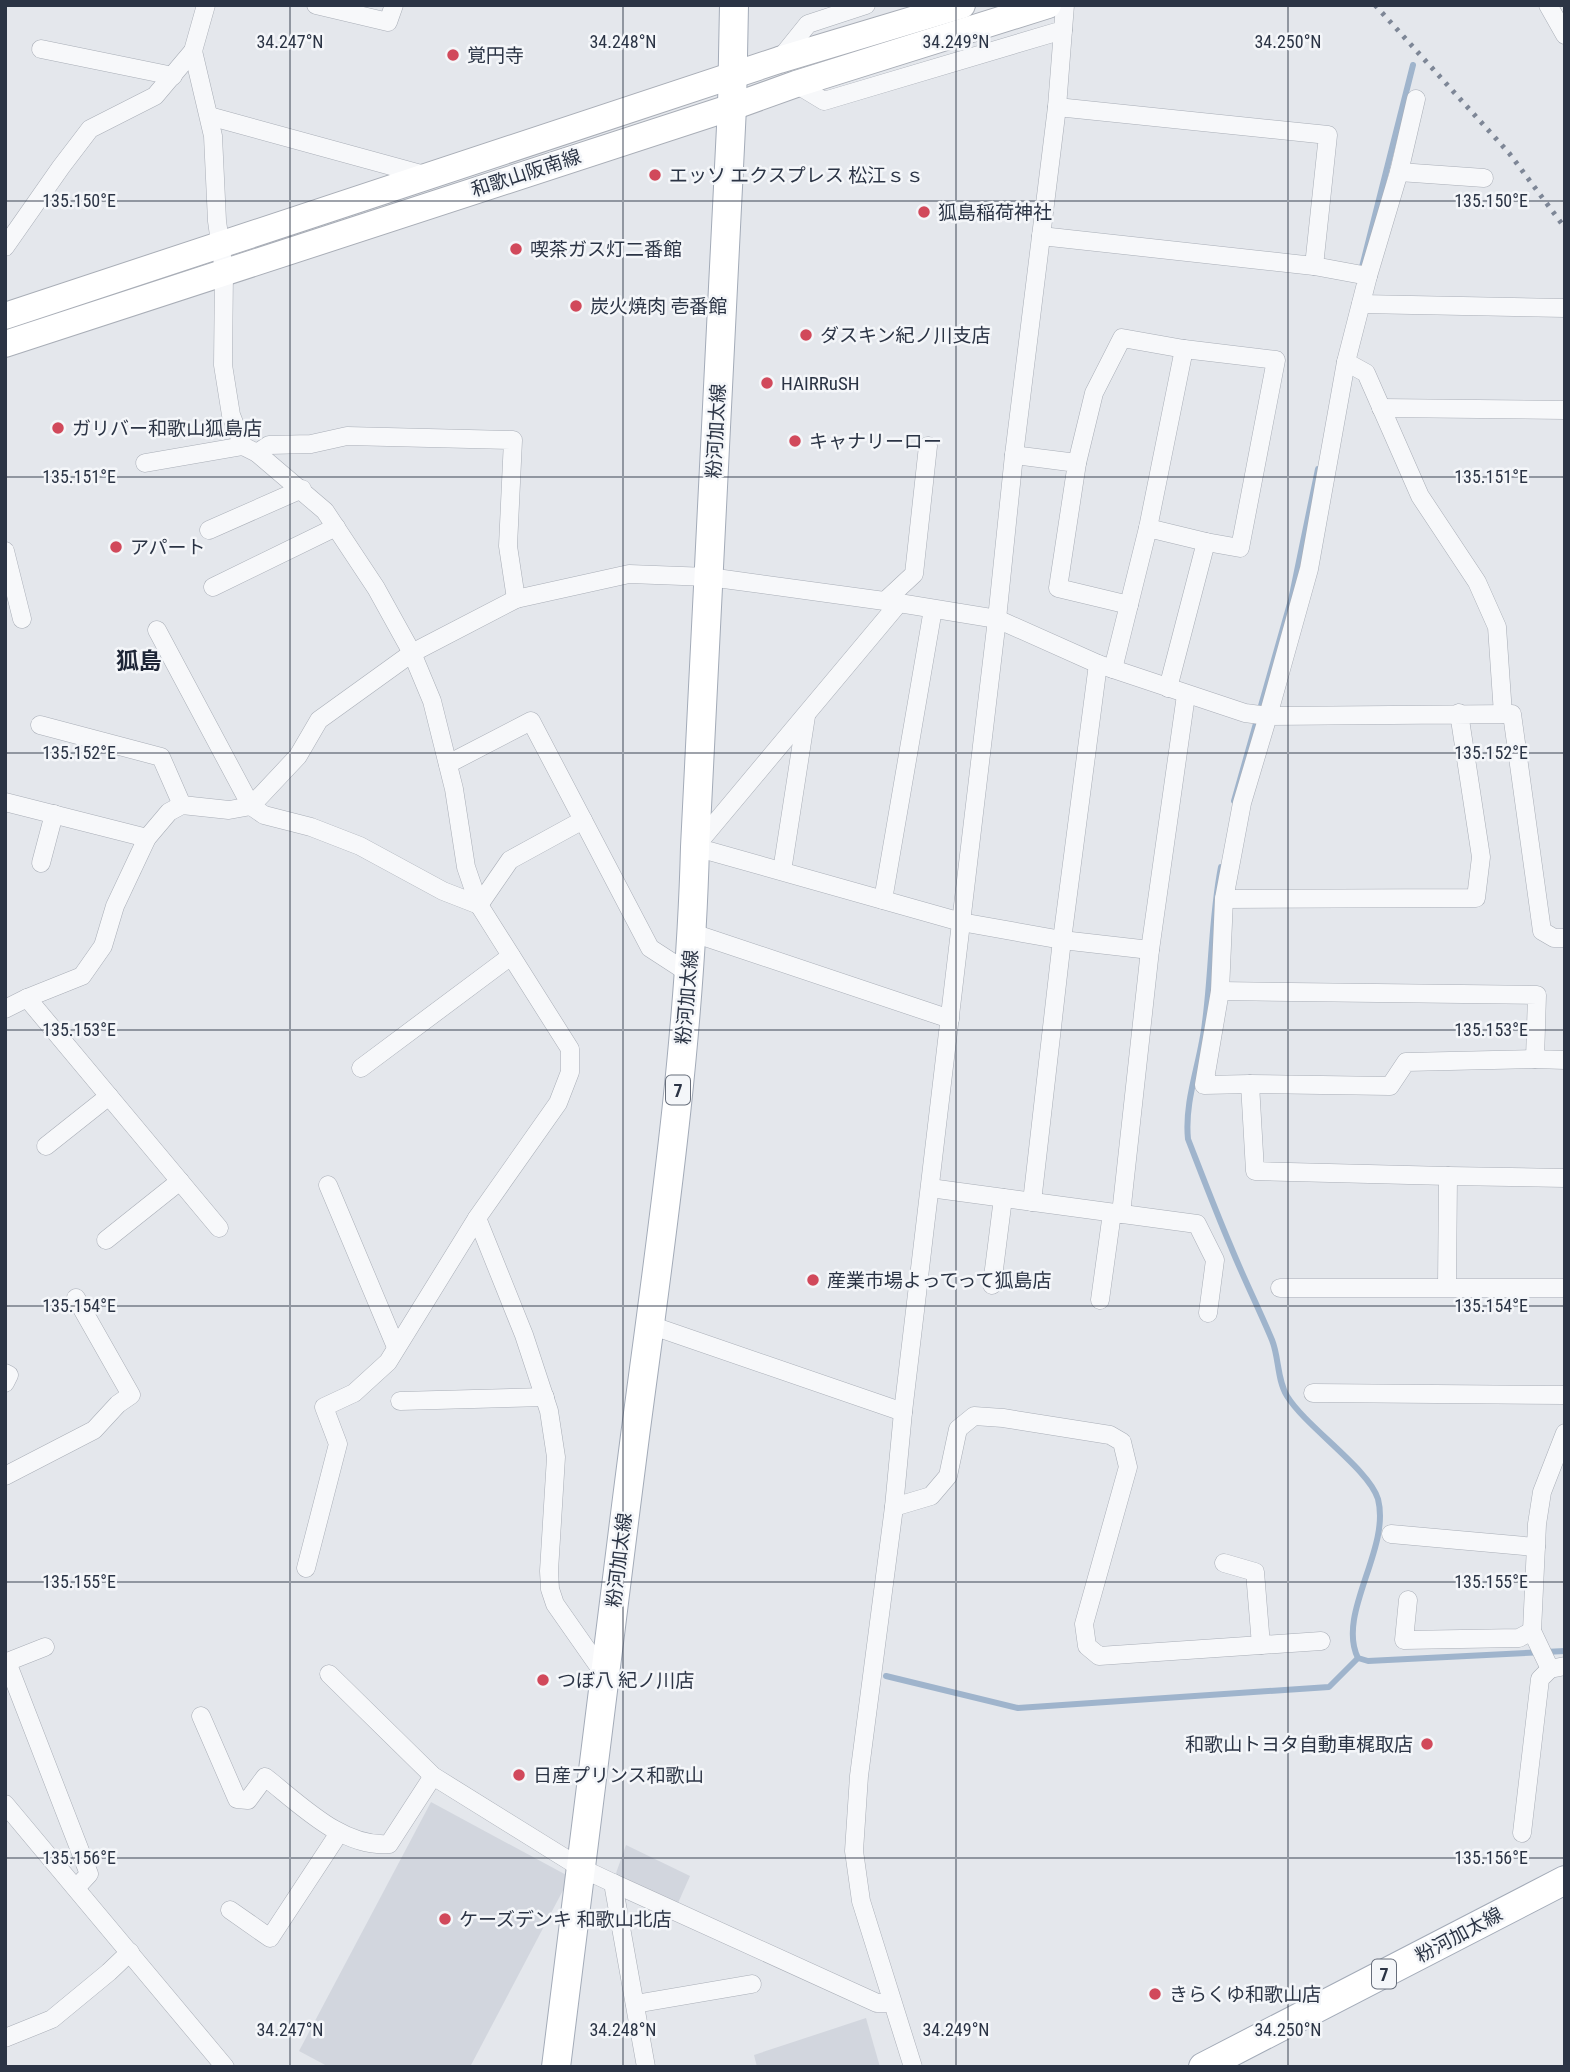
<svg xmlns="http://www.w3.org/2000/svg" width="1570" height="2072" font-family="'Roboto Condensed','Noto Sans JP',sans-serif">
<style>
.built{fill:#d2d6de}
.lines{fill:none;stroke-linecap:round;stroke-linejoin:round}
.stream{stroke:#9fb4cc;stroke-width:6}
.street-casing{stroke:#a9aeb7;stroke-width:19}
.secondary-casing{stroke:#a9aeb7;stroke-width:28}
.primary-casing{stroke:#a3abb8;stroke-width:30}
.street{stroke:#f7f8fa;stroke-width:18}
.secondary{stroke:#fff;stroke-width:26}
.primary{stroke:#fff;stroke-width:28}
.rail{stroke:#7d8696;stroke-width:5;stroke-dasharray:3.5 7;stroke-linecap:butt}
.ticks{fill:none;stroke:#2b3445;stroke-width:2;stroke-opacity:0.45}
.poi-dot{fill:#d1495b;stroke:#f4f6f9;stroke-width:2.5}
.labels{text-anchor:middle;dominant-baseline:central;stroke-width:5;stroke-linejoin:round;paint-order:stroke}
.shield{fill:#f4f6f9;stroke:#676e7b;stroke-width:2}
.shield-label{font-size:18px;font-weight:bold;fill:#2b3445}
.poi-label{font-size:19px;fill:#2b3445;stroke:#f4f6f9;text-anchor:start}
.street-label{font-size:19px;fill:#2b3445;stroke:#f4f6f9}
.quarter-label{font-size:23px;font-weight:bold;fill:#1d2536;stroke:#f4f6f9}
.ticks-label{font-size:18px;text-anchor:middle;fill:#2b3445;stroke:#f4f6f9;stroke-width:5;stroke-linejoin:round;paint-order:stroke}
</style>
<rect width="100%" height="100%" fill="#e4e7ec"/>
<g class="built">
<path d="M 431,1802 L 570,1877 L 470,2067 L 329,2067 L 299,2051 Z"/>
<path d="M 626,1845 L 690,1876 L 678,1903 L 615,1876 Z"/>
<path d="M 866,2018 L 880,2067 L 757,2067 L 754,2055 Z"/>
</g>
<g class="lines">
<g class="stream">
<path d="M 1362,267 L 1413,65"/>
<path d="M 1234,801 L 1291,600 L 1318,469"/>
<path d="M 1221,867 C 1211,918 1212,970 1205,1022 C 1201,1061 1184,1100 1188,1139 C 1202,1175 1216,1212 1231,1247 C 1244,1279 1259,1309 1272,1340 C 1279,1357 1277,1380 1287,1396 C 1306,1427 1369,1469 1378,1499 C 1391,1549 1336,1614 1358,1658 L 1368,1661 L 1565,1651"/>
<path d="M 886,1676 L 1018,1708 L 1329,1687 L 1358,1658"/>
</g>
<g class="street-casing">
<g id="street">
<path d="M 316,5 L 388,22 L 394,5"/>
<path d="M 1548,5 L 1565,35"/>
<path d="M 41,49 L 173,76"/>
<path d="M 193,51 L 213,136 L 217,221 L 224,271 L 223,365 L 231,415 L 243,446 L 257,453 L 325,511 L 376,588 L 412,653 L 432,701 L 454,789 L 466,867 L 479,905 L 570,1049 L 570,1072 L 558,1103 L 477,1218 L 524,1335 L 549,1411 L 556,1457 L 549,1571 L 550,1589 L 555,1604 L 604,1674"/>
<path d="M 779,60 L 808,24 L 866,5"/>
<path d="M 796,84 L 824,101 L 1063,30 L 1065,5"/>
<path d="M 209,116 L 428,176"/>
<path d="M 1399,172 L 1484,178"/>
<path d="M 1041,236 L 1314,266 L 1328,135 L 1057,107"/>
<path d="M 5,247 L 61,167 L 90,129 L 155,96 L 193,51 L 206,5"/>
<path d="M 1314,266 L 1368,276 L 1346,362 L 1366,373 L 1420,496 L 1477,582 L 1497,627 L 1503,714"/>
<path d="M 1368,276 L 1399,172 L 1416,99"/>
<path d="M 1361,304 L 1565,308"/>
<path d="M 1381,408 L 1565,410"/>
<path d="M 257,453 L 269,445 L 311,444 L 347,436 L 513,440 L 508,546 L 516,599"/>
<path d="M 1014,455 L 1077,463 L 1058,588 L 1129,605"/>
<path d="M 145,463 L 243,446"/>
<path d="M 1077,463 L 1094,393 L 1122,338 L 1184,349 L 1276,360 L 1240,548 L 1206,542 L 1168,688"/>
<path d="M 1148,528 L 1184,349"/>
<path d="M 209,530 L 302,489"/>
<path d="M 5,551 L 22,619"/>
<path d="M 213,587 L 336,527"/>
<path d="M 885,601 L 914,574 L 928,446"/>
<path d="M 899,603 L 695,847 L 961,922 L 1062,940 L 1150,950"/>
<path d="M 157,630 L 251,806 L 264,815 L 311,827 L 360,846 L 443,891 L 479,905 L 510,860 L 583,820"/>
<path d="M 1113,669 L 1148,528 L 1206,542"/>
<path d="M 1459,713 L 1481,857 L 1476,898 L 1224,899 L 1242,803 L 1268,716 L 1512,714 L 1542,931 L 1554,938 L 1565,938"/>
<path d="M 40,725 L 161,757 L 182,805"/>
<path d="M 448,764 L 531,721 L 650,948 L 690,974"/>
<path d="M 5,802 L 147,838"/>
<path d="M 41,863 L 54,814"/>
<path d="M 782,871 L 806,716"/>
<path d="M 1224,899 L 1220,991 L 1204,1085 L 1250,1084"/>
<path d="M 883,900 L 933,609"/>
<path d="M 693,933 L 950,1019"/>
<path d="M 1220,991 L 1537,995 L 1535,1059 L 1565,1060"/>
<path d="M 27,998 L 219,1228"/>
<path d="M 5,1009 L 27,998 L 82,976 L 103,946 L 115,906 L 147,838 L 169,812 L 182,805 L 229,810 L 251,806 L 298,756 L 319,720 L 412,653 L 516,599 L 629,574 L 709,577 L 899,603 L 997,619 L 1098,664 L 1245,713 L 1268,716 L 1309,569 L 1346,362"/>
<path d="M 361,1068 L 511,956"/>
<path d="M 46,1146 L 109,1096"/>
<path d="M 1448,1176 L 1255,1171 L 1250,1084 L 1390,1086 L 1406,1062 L 1535,1059"/>
<path d="M 328,1185 L 396,1347"/>
<path d="M 930,1188 L 1197,1224 L 1215,1260 L 1208,1313"/>
<path d="M 1032,1202 L 1062,940 L 1098,664"/>
<path d="M 1121,1214 L 1150,950 L 1186,695"/>
<path d="M 106,1240 L 180,1181"/>
<path d="M 992,1285 L 1003,1198"/>
<path d="M 1447,1286 L 1448,1176 L 1565,1178"/>
<path d="M 1280,1288 L 1565,1288"/>
<path d="M 1100,1300 L 1112,1213"/>
<path d="M 650,1325 L 903,1412"/>
<path d="M 5,1373 L 9,1375 L 5,1383"/>
<path d="M 1313,1393 L 1565,1395"/>
<path d="M 400,1401 L 545,1397"/>
<path d="M 5,1476 L 94,1430 L 118,1404 L 131,1395 L 76,1298"/>
<path d="M 894,1507 L 931,1496 L 948,1476 L 958,1429 L 974,1416 L 1003,1418 L 1110,1435 L 1122,1442 L 1128,1467 L 1084,1624 L 1087,1646 L 1099,1656 L 1261,1645 L 1255,1572 L 1224,1563"/>
<path d="M 1391,1534 L 1536,1547"/>
<path d="M 306,1568 L 338,1444 L 324,1407 L 354,1393 L 388,1362 L 477,1218"/>
<path d="M 1408,1600 L 1404,1640 L 1519,1638 L 1532,1631"/>
<path d="M 1261,1645 L 1321,1641"/>
<path d="M 45,1647 L 7,1662 L 89,1874 L 76,1888"/>
<path d="M 1550,1669 L 1532,1631 L 1537,1524 L 1542,1492 L 1565,1433"/>
<path d="M 329,1674 L 433,1776 L 581,1868 L 613,1883 L 646,2067"/>
<path d="M 201,1716 L 237,1799 L 248,1800 L 265,1777 C 300,1804 342,1848 389,1844 L 433,1776"/>
<path d="M 5,1804 L 225,2067"/>
<path d="M 1522,1833 L 1540,1679 L 1550,1669 L 1565,1666"/>
<path d="M 613,1883 L 877,2003 L 892,2003"/>
<path d="M 230,1910 L 270,1938 L 339,1833"/>
<path d="M 635,2004 L 752,1984"/>
<path d="M 5,2038 L 52,2019 L 109,1972 L 130,1952"/>
<path d="M 913,2067 L 861,1901 L 854,1851 L 859,1776 L 894,1507 L 903,1412 L 997,619 L 1014,455 L 1057,107 L 1063,30"/>
</g>
</g>
<g class="secondary-casing">
<g id="secondary">
<path d="M 5,316 L 779,60 L 962,5"/>
<path d="M 5,344 L 732,107 L 796,84 L 1048,5"/>
</g>
</g>
<g class="primary-casing">
<g id="primary">
<path d="M 556,2067 C 582,1856 608,1646 635,1436 C 661,1240 690,1044 695,847 L 732,107 L 734,5"/>
<path d="M 1203,2067 L 1565,1880"/>
</g>
</g>
<use href="#street" class="street"/>
<use href="#secondary" class="secondary"/>
<use href="#primary" class="primary"/>
<path class="rail" d="M 1375,5 L 1509,153 L 1565,228"/>
</g>
<path class="ticks" d="M 290,5 L 290,2067M 623,5 L 623,2067M 956,5 L 956,2067M 1288,5 L 1288,2067M 5,201 L 1565,201M 5,477 L 1565,477M 5,753 L 1565,753M 5,1030 L 1565,1030M 5,1306 L 1565,1306M 5,1582 L 1565,1582M 5,1858 L 1565,1858"/>
<g class="poi-dot">
<circle cx="453" cy="55" r="7"/>
<circle cx="655" cy="175" r="7"/>
<circle cx="924" cy="212" r="7"/>
<circle cx="516" cy="249" r="7"/>
<circle cx="576" cy="306" r="7"/>
<circle cx="806" cy="335" r="7"/>
<circle cx="767" cy="383" r="7"/>
<circle cx="58" cy="428" r="7"/>
<circle cx="795" cy="441" r="7"/>
<circle cx="116" cy="547" r="7"/>
<circle cx="813" cy="1280" r="7"/>
<circle cx="543" cy="1680" r="7"/>
<circle cx="1427" cy="1744" r="7"/>
<circle cx="519" cy="1775" r="7"/>
<circle cx="445" cy="1919" r="7"/>
<circle cx="1155" cy="1994" r="7"/>
</g>
<g class="labels">
<g class="shield">
<rect x="666" y="1075.5" width="24" height="29" rx="5"/>
<rect x="1372" y="1959.5" width="24" height="29" rx="5"/>
</g>
<g class="shield-label">
<text x="678" y="1090">7</text>
<text x="1384" y="1974">7</text>
</g>
<g class="poi-label">
<text x="467" y="55">覚円寺</text>
<text x="669" y="175">エッソ エクスプレス 松江ｓｓ</text>
<text x="938" y="212">狐島稲荷神社</text>
<text x="530" y="249">喫茶ガス灯二番館</text>
<text x="590" y="306">炭火焼肉 壱番館</text>
<text x="820" y="335">ダスキン紀ノ川支店</text>
<text x="781" y="383">HAIRRuSH</text>
<text x="72" y="428">ガリバー和歌山狐島店</text>
<text x="809" y="441">キャナリーロー</text>
<text x="130" y="547">アパート</text>
<text x="827" y="1280">産業市場よってって狐島店</text>
<text x="557" y="1680">つぼ八 紀ノ川店</text>
<text x="1413" y="1744" text-anchor="end">和歌山トヨタ自動車梶取店</text>
<text x="533" y="1775">日産プリンス和歌山</text>
<text x="459" y="1919">ケーズデンキ 和歌山北店</text>
<text x="1169" y="1994">きらくゆ和歌山店</text>
</g>
<g class="street-label">
<text transform="translate(526 173) rotate(-18)">和歌山阪南線</text>
<text transform="translate(716 431) rotate(-87)">粉河加太線</text>
<text transform="translate(687 997) rotate(-85)">粉河加太線</text>
<text transform="translate(619 1560) rotate(-83)">粉河加太線</text>
<text transform="translate(1459 1935) rotate(-28)">粉河加太線</text>
</g>
<g class="quarter-label">
<text x="139" y="661">狐島</text>
</g>
</g>
<g class="ticks-label">
<text x="290" y="48">34.247°N</text>
<text x="623" y="48">34.248°N</text>
<text x="956" y="48">34.249°N</text>
<text x="1288" y="48">34.250°N</text>
<text x="1491" y="207">135.150°E</text>
<text x="79" y="207">135.150°E</text>
<text x="1491" y="483">135.151°E</text>
<text x="79" y="483">135.151°E</text>
<text x="1491" y="759">135.152°E</text>
<text x="79" y="759">135.152°E</text>
<text x="1491" y="1036">135.153°E</text>
<text x="79" y="1036">135.153°E</text>
<text x="1491" y="1312">135.154°E</text>
<text x="79" y="1312">135.154°E</text>
<text x="1491" y="1588">135.155°E</text>
<text x="79" y="1588">135.155°E</text>
<text x="79" y="1864">135.156°E</text>
<text x="1491" y="1864">135.156°E</text>
<text x="290" y="2036">34.247°N</text>
<text x="623" y="2036">34.248°N</text>
<text x="956" y="2036">34.249°N</text>
<text x="1288" y="2036">34.250°N</text>
</g>
<rect width="1570" height="2072" fill="none" stroke="#2b3445" stroke-width="14"/>
</svg>
